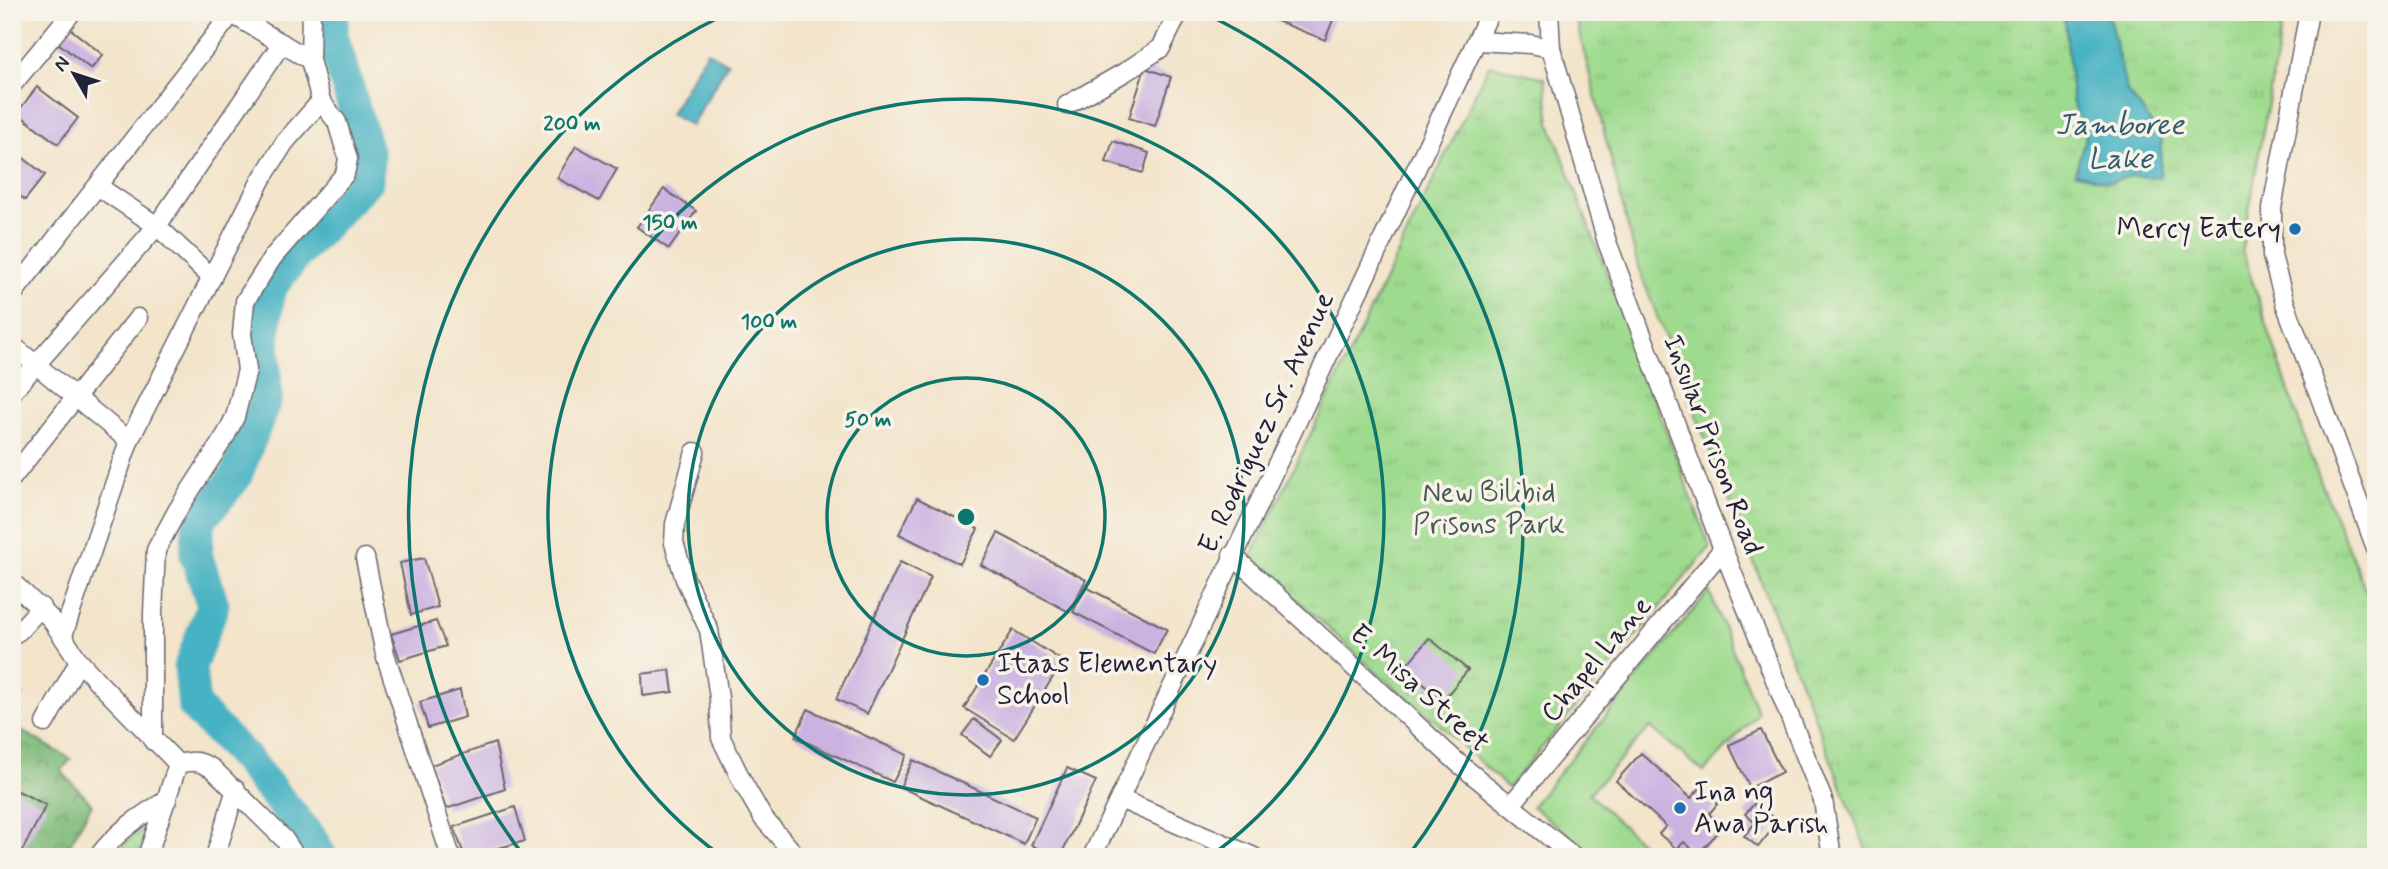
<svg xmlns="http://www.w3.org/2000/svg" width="2388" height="869" font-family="Mynerve,sans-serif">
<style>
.grass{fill:#9fdb8f;stroke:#607e65;stroke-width:2}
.forest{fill:url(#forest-crowns);stroke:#506e5a;stroke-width:2}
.park{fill:url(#park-tufts);stroke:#607e65;stroke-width:2}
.water{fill:#46b2c3;stroke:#346a7f;stroke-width:2}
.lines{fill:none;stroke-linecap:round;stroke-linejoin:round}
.river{stroke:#46b2c3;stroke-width:33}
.building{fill:#cbb3e1}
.minor-casing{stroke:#6b666d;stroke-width:21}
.minor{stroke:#fff;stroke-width:18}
.ring{fill:none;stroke:#0f766e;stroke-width:3.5}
.poi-dot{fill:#1f6fb2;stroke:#f7f3e8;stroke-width:2.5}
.labels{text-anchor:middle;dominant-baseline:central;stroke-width:7;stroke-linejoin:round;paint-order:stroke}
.poi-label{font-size:28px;fill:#22223b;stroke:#f7f3e8;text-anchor:start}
.street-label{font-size:28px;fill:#22223b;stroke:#f7f3e8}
.park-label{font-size:28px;fill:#485a54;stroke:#f7f3e8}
.water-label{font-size:30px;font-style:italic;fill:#305c71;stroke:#f7f3e8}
.centre{fill:#0f766e;stroke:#f7f3e8;stroke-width:3.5}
.ring-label{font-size:21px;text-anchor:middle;font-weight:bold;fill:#0f766e;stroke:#f7f3e8;stroke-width:7;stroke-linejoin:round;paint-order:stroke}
</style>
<defs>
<pattern id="forest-crowns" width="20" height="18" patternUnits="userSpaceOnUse" patternTransform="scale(1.75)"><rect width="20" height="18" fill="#7fbb7a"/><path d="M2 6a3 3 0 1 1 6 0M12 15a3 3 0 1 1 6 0" fill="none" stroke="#689865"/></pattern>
<pattern id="park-tufts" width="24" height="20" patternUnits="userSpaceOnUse" patternTransform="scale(1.75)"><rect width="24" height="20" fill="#9fdb8f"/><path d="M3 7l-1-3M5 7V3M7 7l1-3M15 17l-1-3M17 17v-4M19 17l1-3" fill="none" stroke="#89bc7c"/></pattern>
</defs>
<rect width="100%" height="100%" fill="#f7f3e8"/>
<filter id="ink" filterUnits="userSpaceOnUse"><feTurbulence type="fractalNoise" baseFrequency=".0143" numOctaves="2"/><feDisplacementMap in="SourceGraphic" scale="14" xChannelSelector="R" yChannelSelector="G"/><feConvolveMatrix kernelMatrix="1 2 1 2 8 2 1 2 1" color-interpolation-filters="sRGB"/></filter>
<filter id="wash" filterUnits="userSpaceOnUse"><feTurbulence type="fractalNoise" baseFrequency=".00686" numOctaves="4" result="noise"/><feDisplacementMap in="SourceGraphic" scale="28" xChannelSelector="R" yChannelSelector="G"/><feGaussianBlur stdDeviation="1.57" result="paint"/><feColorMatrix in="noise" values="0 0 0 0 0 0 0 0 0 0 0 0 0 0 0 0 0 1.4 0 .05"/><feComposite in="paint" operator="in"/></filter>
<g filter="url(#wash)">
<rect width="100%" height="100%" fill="#f3e4ca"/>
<path class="grass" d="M 1709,591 L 1758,713 L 1704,772 L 1650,727 L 1589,794 L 1656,857 L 1596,857 L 1532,806 Z"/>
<path class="forest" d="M 12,704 L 21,708 L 13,726 L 71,759 L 61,771 L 92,804 L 63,857 L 12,857 Z"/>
<g class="park">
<path d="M 1574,12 L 2284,12 L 2242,250 L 2311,458 L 2376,615 L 2376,857 L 1869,857 L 1638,267 Z"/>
<path d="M 1489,65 L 1545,78 L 1550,123 L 1710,547 L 1508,788 L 1438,723 L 1377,673 L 1251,557 Z"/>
<path d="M 149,825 L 138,857 L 114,857 L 125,843 Z"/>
</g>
<g class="water">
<path d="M 2063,12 L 2108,12 L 2127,92 L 2144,112 L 2162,140 L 2160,178 L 2132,176 L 2108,182 L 2075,173 L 2086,135 L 2072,100 L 2066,29 Z"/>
<path d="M 707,51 L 728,63 L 691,126 L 670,114 Z"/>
</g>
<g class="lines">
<path class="river" d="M 321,857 L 310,837 L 243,756 L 194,706 L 190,667 L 213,605 L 196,555 L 199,521 L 235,478 L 266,398 L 264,335 L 269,289 L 296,255 L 367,180 L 368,154 L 332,35 L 333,12"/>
</g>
<g id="blocks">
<g class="building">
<path d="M 1254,12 L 1336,12 L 1325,40 Z"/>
<path d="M 68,27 L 103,55 L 91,69 L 57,42 Z"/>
<path d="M 1145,68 L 1171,77 L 1155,126 L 1129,118 Z"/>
<path d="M 37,87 L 78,118 L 58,144 L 17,113 Z"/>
<path d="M 1113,141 L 1149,153 L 1143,173 L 1106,162 Z"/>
<path d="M 576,146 L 617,169 L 599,201 L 557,178 Z"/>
<path d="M 12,149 L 45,175 L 25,200 L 12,189 Z"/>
<path d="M 664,189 L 696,211 L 669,249 L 637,227 Z"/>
<path d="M 917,498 L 978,529 L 960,564 L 899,534 Z"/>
<path d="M 998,533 L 1086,580 L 1069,612 L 981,565 Z"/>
<path d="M 424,558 L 438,607 L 411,615 L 400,563 Z"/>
<path d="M 900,562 L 931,577 L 867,714 L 836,699 Z"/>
<path d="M 1086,587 L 1167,629 L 1154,654 L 1073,612 Z"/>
<path d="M 436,621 L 446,646 L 400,660 L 391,634 Z"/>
<path d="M 1013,630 L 1063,661 L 1014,739 L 964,708 Z"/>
<path d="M 1429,638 L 1468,670 L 1443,700 L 1404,668 Z"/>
<path d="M 670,670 L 673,692 L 643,696 L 642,674 Z"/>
<path d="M 12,688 L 20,692 L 12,708 Z"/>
<path d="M 460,690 L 465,717 L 428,728 L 420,702 Z"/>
<path d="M 808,709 L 907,755 L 893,782 L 795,737 Z"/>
<path d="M 974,719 L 1002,740 L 990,756 L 962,735 Z"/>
<path d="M 1761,730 L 1782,772 L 1750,788 L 1729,745 Z"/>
<path d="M 495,743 L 505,789 L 446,809 L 431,765 Z"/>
<path d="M 1641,753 L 1691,798 L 1700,788 L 1718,803 L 1709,814 L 1723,827 L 1698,854 L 1684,842 L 1677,849 L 1659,834 L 1666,826 L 1616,781 Z"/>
<path d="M 913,760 L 1036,817 L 1024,844 L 900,787 Z"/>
<path d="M 1067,768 L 1096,781 L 1060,857 L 1056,857 L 1031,845 Z"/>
<path d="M 18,791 L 46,805 L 19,857 L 12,857 L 12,801 Z"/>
<path d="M 1755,803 L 1778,822 L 1758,847 L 1744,836 L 1755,823 L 1745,814 Z"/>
<path d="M 515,807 L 525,841 L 465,857 L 454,827 Z"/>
</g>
</g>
</g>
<g filter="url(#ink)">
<use href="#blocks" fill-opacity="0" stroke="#6b666d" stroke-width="2"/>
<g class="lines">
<g class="minor-casing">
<g id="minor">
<path d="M 1549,12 L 1551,48 L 1607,242 L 1723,549 L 1823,800 L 1832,857"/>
<path d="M 2309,12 L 2272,208 L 2272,256 L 2285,303 L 2376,548"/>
<path d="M 232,14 L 310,60"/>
<path d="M 1477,41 L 1530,44 L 1551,48"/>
<path d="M 12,85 L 72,12"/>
<path d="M 1067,105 L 1125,72 L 1161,48 L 1179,12"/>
<path d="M 99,187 L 157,226 L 212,278"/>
<path d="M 12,295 L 233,12"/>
<path d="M 12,345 L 129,441"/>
<path d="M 12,392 L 157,226 L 282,43"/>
<path d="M 695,452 L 675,524 L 674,543 L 685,579 L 709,630 L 719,698 L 721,738 L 743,783 L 763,818 L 797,857"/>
<path d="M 12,478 L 138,318"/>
<path d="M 1232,555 L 1457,762 L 1574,857"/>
<path d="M 365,558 L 385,654 L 451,857"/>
<path d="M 12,582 L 50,618 L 79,661 L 98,682 L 178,764"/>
<path d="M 12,635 L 19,631 L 41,607"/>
<path d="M 63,635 L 129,441 L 261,180 L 285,142 L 321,101"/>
<path d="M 45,723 L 79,661"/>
<path d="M 153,741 L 153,613 L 156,550 L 177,511 L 226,435 L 235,417 L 247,370 L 242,334 L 245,301 L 273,257 L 345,174 L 348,159 L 337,122 L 321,101 L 310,60 L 311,12"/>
<path d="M 178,764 C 193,760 200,761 213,769 L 284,839 L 296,857"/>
<path d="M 1120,799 L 1254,857"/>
<path d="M 1511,805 L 1723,549"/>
<path d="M 98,857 C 116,832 141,815 167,800"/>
<path d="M 147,857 L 178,764"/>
<path d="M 215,857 L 236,789"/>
<path d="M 1092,857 L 1490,12"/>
</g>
</g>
<use href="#minor" class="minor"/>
</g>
</g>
<g class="ring">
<circle cx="966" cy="517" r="139"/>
<circle cx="966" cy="517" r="278"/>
<path d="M720 855A418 418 0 1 1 1212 855"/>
<path d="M524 856A557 557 0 0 1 726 14M1206 14A557 557 0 0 1 1408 856"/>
</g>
<g class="poi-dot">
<circle cx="2295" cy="229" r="7"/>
<circle cx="983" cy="680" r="7"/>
<circle cx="1680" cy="808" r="7"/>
</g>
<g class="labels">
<g class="poi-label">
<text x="2281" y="229" text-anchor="end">Mercy Eatery</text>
<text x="997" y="664">Itaas Elementary<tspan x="997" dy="32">School</tspan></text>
<text x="1694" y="792">Ina ng<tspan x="1694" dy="32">Awa Parish</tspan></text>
</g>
<g class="street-label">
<text transform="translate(1267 423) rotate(-65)">E. Rodriguez Sr. Avenue</text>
<text transform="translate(1712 445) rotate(69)">Insular Prison Road</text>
<text transform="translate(1597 660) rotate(-50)">Chapel Lane</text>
<text transform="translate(1419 689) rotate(42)">E. Misa Street</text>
</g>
<g class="park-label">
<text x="1489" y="493">New Bilibid<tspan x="1489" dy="32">Prisons Park</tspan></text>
</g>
<g class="water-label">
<text x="2120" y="125">Jamboree<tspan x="2120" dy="34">Lake</tspan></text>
</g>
</g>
<circle cx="966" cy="517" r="10" class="centre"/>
<g class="ring-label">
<text x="572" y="130">200 m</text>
<text x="670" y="229">150 m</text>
<text x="769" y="328">100 m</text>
<text x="868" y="426">50 m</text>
</g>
<rect width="2388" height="869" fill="none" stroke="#f7f3e8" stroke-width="42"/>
<g transform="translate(74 74) rotate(309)" stroke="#f7f3e8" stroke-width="5" paint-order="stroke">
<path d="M0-5L12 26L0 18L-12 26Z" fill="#22223b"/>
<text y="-10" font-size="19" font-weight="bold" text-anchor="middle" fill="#22223b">N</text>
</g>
</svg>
